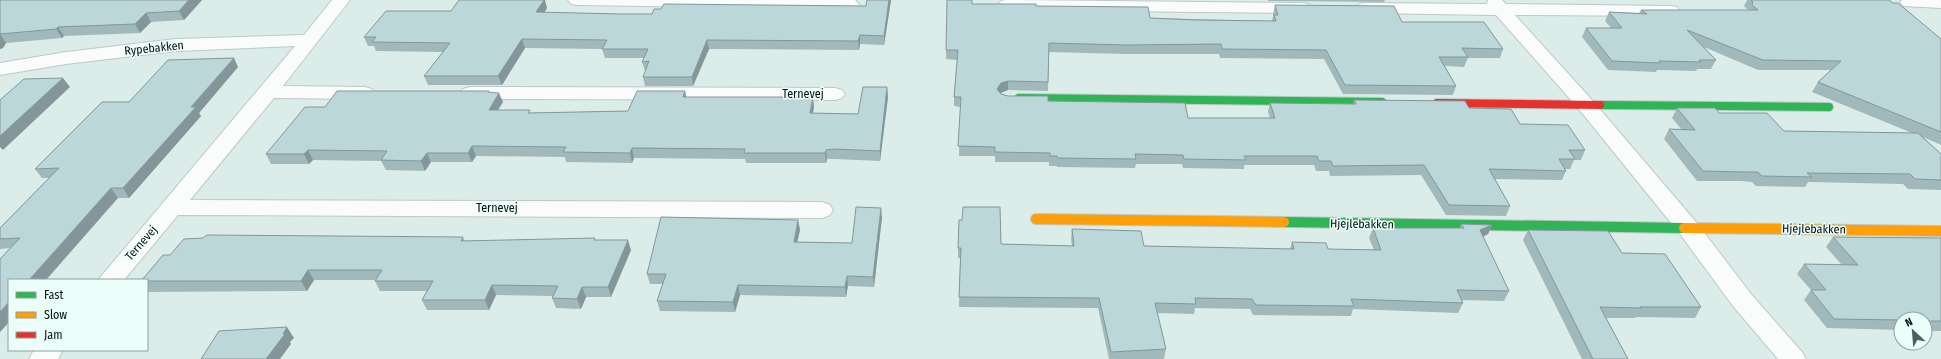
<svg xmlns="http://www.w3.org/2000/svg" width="1941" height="359" font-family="'Fira Sans Condensed',sans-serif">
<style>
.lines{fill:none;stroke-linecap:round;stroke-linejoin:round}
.street-casing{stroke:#bcc9c6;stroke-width:2}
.fast-far1-casing{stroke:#bcc9c6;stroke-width:10}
.fast-casing{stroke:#bcc9c6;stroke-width:12}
.slow-casing{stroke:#bcc9c6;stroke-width:12}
.jam-casing{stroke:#bcc9c6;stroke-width:10}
.street{fill:#fafcfc;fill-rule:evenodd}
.fast-far1{stroke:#30b455;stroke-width:8}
.fast{stroke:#30b455;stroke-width:10}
.slow{stroke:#ff9f0a;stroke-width:10}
.jam{stroke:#e5322d;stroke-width:8}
.wall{fill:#a2b9bb}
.shaded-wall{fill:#849699}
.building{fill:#bcd7da;stroke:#849699}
.labels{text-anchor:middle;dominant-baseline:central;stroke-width:3;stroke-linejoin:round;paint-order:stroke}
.street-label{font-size:12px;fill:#07110f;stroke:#ecfefa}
</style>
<rect width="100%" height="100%" fill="#dcede9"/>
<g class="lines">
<g class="street-casing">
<g id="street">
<path d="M 332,0 L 350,0 L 283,86 L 365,87 L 372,89 L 375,93 L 372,97 L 365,99 L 274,98 L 190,200 L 822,202 L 830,205 L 833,210 L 830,215 L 822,218 L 178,215 L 124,280 L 98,280 L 295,46 L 176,51 L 66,64 L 0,75 L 0,63 L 66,52 L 176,39 L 304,35 Z"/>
<path d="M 568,0 L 855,0 L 859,4 L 856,8 L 850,9 L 577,5 L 571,4 Z"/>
<path d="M 1006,0 L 1303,3 L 1309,4 L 1312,8 L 1309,12 L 1303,13 L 1007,10 L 1001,9 L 998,5 L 1001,1 Z"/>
<path d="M 1488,0 L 1502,0 L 1506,4 L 1671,6 L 1677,7 L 1680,11 L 1677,15 L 1671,16 L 1515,15 L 1592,100 L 1696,222 L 1751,294 L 1802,352 L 1806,359 L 1778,359 L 1733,306 L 1680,234 L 1578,108 L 1496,15 L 1365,13 L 1359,12 L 1356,8 L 1359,4 L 1365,3 L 1487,4 Z"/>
<path d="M 1902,0 L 1941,0 L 1941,8 L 1903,6 L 1900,2 Z"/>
<path d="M 470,87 L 835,88 L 842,90 L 845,94 L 842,98 L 835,100 L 470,99 L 463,97 L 460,93 L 463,89 Z"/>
<path d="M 34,350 L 63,350 L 58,359 L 29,359 Z"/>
</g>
</g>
<g class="fast-far1-casing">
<g id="fast-far1">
<path d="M 1019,98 L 1382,102"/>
<path d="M 1600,105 L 1829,107"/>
</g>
</g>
<g class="fast-casing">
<path id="fast" d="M 1284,222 L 1684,228"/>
</g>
<g class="slow-casing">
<g id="slow">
<path d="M 1036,219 L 1284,222"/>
<path d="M 1684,228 L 1941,231"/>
</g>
</g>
<g class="jam-casing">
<path id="jam" d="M 1437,103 L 1600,105"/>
</g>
<use href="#street" class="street"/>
<use href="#fast-far1" class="fast-far1"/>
<use href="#fast" class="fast"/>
<use href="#slow" class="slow"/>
<use href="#jam" class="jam"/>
</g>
<g class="wall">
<path d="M 0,0 L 202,0 L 184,20 L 151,22 L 140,33 L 64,36 L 62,38 L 6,43 L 3,48 L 0,49 Z"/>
<path d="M 891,0 L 884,45 L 860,44 L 859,50 L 709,49 L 693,86 L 645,86 L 643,77 L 646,71 L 645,71 L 642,62 L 644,58 L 605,58 L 602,49 L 525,48 L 502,85 L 428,85 L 424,76 L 443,52 L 376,51 L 374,46 L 368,46 L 364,37 L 451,11 L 547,8 L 544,13 L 621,14 L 652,14 L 866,6 Z"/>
<path d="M 1268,0 L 1385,0 L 1384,2 L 1268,1 Z"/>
<path d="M 1747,0 L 1889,0 L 1941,39 L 1941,145 L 1923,137 L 1941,154 L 1941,190 L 1908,189 L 1903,184 L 1808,182 L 1805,187 L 1756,186 L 1752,182 L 1740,181 L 1697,181 L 1664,139 L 1669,129 L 1682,130 L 1672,118 L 1677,108 L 1719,113 L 1784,131 L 1912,133 L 1812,92 L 1818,82 L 1831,70 L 1758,70 L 1704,47 L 1716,60 L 1711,69 L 1697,69 L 1696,71 L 1657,70 L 1656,72 L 1608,70 L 1582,37 L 1586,28 L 1611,28 L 1605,21 L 1609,12 L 1639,13 L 1641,10 L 1748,10 L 1744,6 Z"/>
<path d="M 972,4 L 1036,6 L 1150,18 L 1272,21 L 1273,16 L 1273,14 L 1275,5 L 1402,22 L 1503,49 L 1500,58 L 1468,58 L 1464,67 L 1445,66 L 1456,86 L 1453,95 L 1343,94 L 1324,59 L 1220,58 L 1219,54 L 1125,54 L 1049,52 L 1048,91 L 1008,90 L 1000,93 L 1001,94 L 1008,96 L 1188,118 L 1270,118 L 1268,112 L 1270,103 L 1353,104 L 1354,100 L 1469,108 L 1520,124 L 1585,150 L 1581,160 L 1574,160 L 1570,169 L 1565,169 L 1566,171 L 1562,180 L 1495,179 L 1510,206 L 1506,216 L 1446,215 L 1421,175 L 1330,176 L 1329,171 L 1316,171 L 1314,165 L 1244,165 L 1244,169 L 1183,168 L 1182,164 L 1136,164 L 1135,168 L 1057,167 L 1057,166 L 1049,166 L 1049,162 L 995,162 L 995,156 L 959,156 L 960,107 L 954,106 L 954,97 L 957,60 L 946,59 L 946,50 Z"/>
<path d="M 238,67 L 199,113 L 201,116 L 129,198 L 118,198 L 9,280 L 9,322 L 0,332 L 0,259 L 10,248 L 0,249 L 0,228 L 49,178 L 42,178 L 35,169 L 129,102 Z"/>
<path d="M 887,87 L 888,97 L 880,161 L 835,159 L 827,159 L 826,163 L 746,163 L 745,159 L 634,158 L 632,163 L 566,162 L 565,157 L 476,156 L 472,162 L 431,162 L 425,171 L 386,170 L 381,161 L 313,160 L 309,164 L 271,164 L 266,154 L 325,107 L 489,91 L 489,92 L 503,102 L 498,110 L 530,113 L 628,111 L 685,91 L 686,97 L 814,107 L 813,113 L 858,114 Z"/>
<path d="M 882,217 L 874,287 L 848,286 L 846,297 L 740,295 L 735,312 L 660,311 L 657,301 L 663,284 L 650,284 L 647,274 L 798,220 L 800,230 L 797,242 L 852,243 Z"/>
<path d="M 1461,224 L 1492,225 L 1488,234 L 1483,237 L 1509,291 L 1504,301 L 1462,300 L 1463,303 L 1458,313 L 1353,309 L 1351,316 L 1253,315 L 1250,309 L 1195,308 L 1194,314 L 1157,313 L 1166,349 L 1164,359 L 1109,359 L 1098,308 L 959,307 L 960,258 L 958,258 L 958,248 L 1001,244 L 1072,246 L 1071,239 L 1072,229 L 1144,246 L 1290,249 L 1292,242 L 1328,249 L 1374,250 L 1369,238 L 1373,228 L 1460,228 Z"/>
<path d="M 1528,230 L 1622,253 L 1701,307 L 1695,318 L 1636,317 L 1635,318 L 1606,318 L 1628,359 L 1582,359 L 1523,240 Z"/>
<path d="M 463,237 L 465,241 L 596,240 L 631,250 L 611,297 L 586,297 L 581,309 L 556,308 L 552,298 L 553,296 L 496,295 L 489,310 L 427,310 L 422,300 L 427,291 L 380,291 L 375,281 L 376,280 L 314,280 L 307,291 L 148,292 L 147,290 L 147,280 L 170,255 Z"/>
<path d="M 1833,237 L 1941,238 L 1941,331 L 1925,331 L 1925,319 L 1901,319 L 1901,330 L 1827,328 L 1804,300 L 1811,290 L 1797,274 L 1804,264 L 1842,265 L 1826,247 Z"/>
</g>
<g class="shaded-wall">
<path d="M 189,0 L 202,0 L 184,20 L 179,11 Z"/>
<path d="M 544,0 L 545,0 L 547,8 L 539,21 L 536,12 Z"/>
<path d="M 889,0 L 891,0 L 884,45 L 884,36 Z"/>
<path d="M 146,13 L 151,22 L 140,33 L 135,24 Z"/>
<path d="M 58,27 L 64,36 L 62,38 L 56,29 Z"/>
<path d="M 0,34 L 6,43 L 3,48 L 0,49 Z"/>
<path d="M 860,35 L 860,44 L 859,50 L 858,41 Z"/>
<path d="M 522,39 L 525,48 L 502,85 L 498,76 Z"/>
<path d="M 707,40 L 709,49 L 693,86 L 692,77 Z"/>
<path d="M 234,58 L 238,67 L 199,113 L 201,116 L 129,198 L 123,188 L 191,107 Z"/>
<path d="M 63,78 L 70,87 L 3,150 L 0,147 L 0,136 Z"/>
<path d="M 1008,81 L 1008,90 L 1001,93 L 996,98 L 997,89 L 1001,83 Z"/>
<path d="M 887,87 L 888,97 L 880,161 L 880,151 Z"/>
<path d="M 685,91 L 687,101 L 683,97 Z"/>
<path d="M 499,93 L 503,102 L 492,119 L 489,110 Z"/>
<path d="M 813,97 L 814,107 L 811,123 L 810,113 Z"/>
<path d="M 472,146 L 476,156 L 472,162 L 468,153 Z"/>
<path d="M 632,148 L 634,158 L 632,163 L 630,153 Z"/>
<path d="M 308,150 L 313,160 L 309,164 L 304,154 Z"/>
<path d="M 826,150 L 827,159 L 826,163 L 825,153 Z"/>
<path d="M 427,153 L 431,162 L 425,171 L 421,161 Z"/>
<path d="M 111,188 L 118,198 L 46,280 L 29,280 Z"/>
<path d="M 881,208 L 882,217 L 874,287 L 873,277 Z"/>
<path d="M 798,220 L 800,230 L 795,252 L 794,242 Z"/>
<path d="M 1492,225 L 1488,234 L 1476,240 L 1480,230 Z"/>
<path d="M 628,240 L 631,250 L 611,297 L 608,287 Z"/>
<path d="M 308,270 L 314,280 L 307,291 L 301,281 Z"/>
<path d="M 847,276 L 848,286 L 846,297 L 845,287 Z"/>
<path d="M 492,285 L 496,295 L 489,310 L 485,300 Z"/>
<path d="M 738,285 L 740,295 L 735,312 L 733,302 Z"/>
<path d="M 582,287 L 586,297 L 581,309 L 577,299 Z"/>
<path d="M 9,302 L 9,322 L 0,332 L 0,312 Z"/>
<path d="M 287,327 L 294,338 L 290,342 L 291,344 L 280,359 L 266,359 Z"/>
</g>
<g class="building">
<path d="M 0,0 L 189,0 L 179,11 L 146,13 L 135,24 L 58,27 L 56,29 L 0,34 Z"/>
<path d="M 459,0 L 544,0 L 536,12 L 621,14 L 652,14 L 654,9 L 661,9 L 664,4 L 866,6 L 867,0 L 889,0 L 884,36 L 860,35 L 858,41 L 707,40 L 692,77 L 643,77 L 649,61 L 642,62 L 648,49 L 602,49 L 607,40 L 522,39 L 498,76 L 424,76 L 450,43 L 372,42 L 376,37 L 364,37 L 386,11 L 451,11 Z"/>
<path d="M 947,0 L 972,0 L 972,4 L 1036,4 L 1036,6 L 1148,7 L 1150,18 L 1196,20 L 1276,21 L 1274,15 L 1278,15 L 1275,5 L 1394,6 L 1402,22 L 1484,22 L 1503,49 L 1462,48 L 1468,57 L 1439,57 L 1456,86 L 1345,85 L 1326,50 L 1222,49 L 1221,44 L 1126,45 L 1049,43 L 1048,82 L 1008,81 L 1001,83 L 997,89 L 1001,94 L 1008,96 L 1048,96 L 1048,101 L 1185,103 L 1188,118 L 1275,118 L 1270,103 L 1356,104 L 1354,100 L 1465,101 L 1469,108 L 1511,109 L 1520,124 L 1568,125 L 1585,150 L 1569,150 L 1575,159 L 1559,159 L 1566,171 L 1489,169 L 1510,206 L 1449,205 L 1424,165 L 1333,166 L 1331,161 L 1319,161 L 1317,156 L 1244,156 L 1246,160 L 1184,159 L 1183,155 L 1135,154 L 1136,159 L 1057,158 L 1057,156 L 1050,156 L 1050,153 L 995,152 L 995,147 L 958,146 L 961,97 L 954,97 L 958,50 L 946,50 Z"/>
<path d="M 1751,0 L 1889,0 L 1893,3 L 1898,3 L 1941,39 L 1941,132 L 1818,82 L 1841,61 L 1763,60 L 1687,30 L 1716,60 L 1699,60 L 1701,62 L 1659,61 L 1660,63 L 1612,61 L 1586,28 L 1622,28 L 1609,12 L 1647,14 L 1641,10 L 1758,10 L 1752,5 L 1753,2 Z"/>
<path d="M 234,58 L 191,107 L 196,107 L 123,188 L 111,188 L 29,280 L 9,280 L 9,302 L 0,312 L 0,259 L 20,238 L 0,239 L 0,228 L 59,168 L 35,169 L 102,102 L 129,102 L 168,60 Z"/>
<path d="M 63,78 L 0,136 L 0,100 L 24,79 Z"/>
<path d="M 863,87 L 887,87 L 880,151 L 834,149 L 826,150 L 825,153 L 744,153 L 745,149 L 632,148 L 630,153 L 563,152 L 566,147 L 472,146 L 468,153 L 427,153 L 421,161 L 381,160 L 387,151 L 308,150 L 304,154 L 266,154 L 305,107 L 325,107 L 337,91 L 489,91 L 488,92 L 499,93 L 489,110 L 530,110 L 528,113 L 628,111 L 637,91 L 685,91 L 683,97 L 813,97 L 810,113 L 858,114 Z"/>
<path d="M 1677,108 L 1715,108 L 1719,113 L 1767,113 L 1784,131 L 1918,133 L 1941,154 L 1941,180 L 1915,179 L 1910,174 L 1807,173 L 1812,177 L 1762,176 L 1758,172 L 1745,172 L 1703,171 L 1669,129 L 1695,130 Z"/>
<path d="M 856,207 L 881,208 L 873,277 L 847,276 L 845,287 L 738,285 L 733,302 L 657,301 L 666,274 L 647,274 L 661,217 L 798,220 L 794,242 L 852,243 Z"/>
<path d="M 963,207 L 1000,207 L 1001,244 L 1074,246 L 1072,229 L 1141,231 L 1144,246 L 1294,249 L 1292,242 L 1326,243 L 1328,249 L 1381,250 L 1373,228 L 1464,228 L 1461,224 L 1492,225 L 1480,230 L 1509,291 L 1457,290 L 1463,303 L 1351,299 L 1354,306 L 1256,305 L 1252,299 L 1195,298 L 1196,304 L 1155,303 L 1166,349 L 1111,352 L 1099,298 L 959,297 L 961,248 L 958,248 L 959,220 L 962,220 Z"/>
<path d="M 1528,230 L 1608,231 L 1622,253 L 1665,254 L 1701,307 L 1640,307 L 1641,308 L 1600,307 L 1628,359 L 1593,359 Z"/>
<path d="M 207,235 L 463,237 L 461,241 L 595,238 L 594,240 L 628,240 L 608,287 L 582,287 L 577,299 L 552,298 L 558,286 L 492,285 L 485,300 L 422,300 L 433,281 L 375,281 L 382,270 L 308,270 L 301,281 L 147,281 L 147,280 L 142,280 L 163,255 L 170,255 L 184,239 L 203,238 Z"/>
<path d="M 1833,237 L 1941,238 L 1941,321 L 1925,321 L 1925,319 L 1901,319 L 1901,320 L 1834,319 L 1811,290 L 1826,290 L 1804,264 L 1858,265 Z"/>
<path d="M 287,327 L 283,334 L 285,334 L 266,359 L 201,359 L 219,331 Z"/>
</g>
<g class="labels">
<g class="street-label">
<text transform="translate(154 48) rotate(-6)">Rypebakken</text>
<text x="803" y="94">Ternevej</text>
<text x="497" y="208">Ternevej</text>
<text transform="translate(1362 224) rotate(1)">Hjejlebakken</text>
<text transform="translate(1814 229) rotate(1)">Hjejlebakken</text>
<text transform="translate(141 243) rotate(-49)">Ternevej</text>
</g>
</g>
<rect x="8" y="279" width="140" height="72" fill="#ecfefa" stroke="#909f9c"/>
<rect x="16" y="292" width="20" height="6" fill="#30b455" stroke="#909f9c"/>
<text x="44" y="299" font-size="12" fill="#07110f">Fast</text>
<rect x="16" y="312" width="20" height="6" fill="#ff9f0a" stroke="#909f9c"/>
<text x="44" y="319" font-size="12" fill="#07110f">Slow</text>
<rect x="16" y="332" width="20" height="6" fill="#e5322d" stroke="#909f9c"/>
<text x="44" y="339" font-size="12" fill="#07110f">Jam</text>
<g transform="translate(1913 331) rotate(334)"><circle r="19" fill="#ecfefa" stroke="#909f9c"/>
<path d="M0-3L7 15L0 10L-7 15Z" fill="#525e5b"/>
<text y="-6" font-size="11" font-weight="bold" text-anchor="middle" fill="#07110f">N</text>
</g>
</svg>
